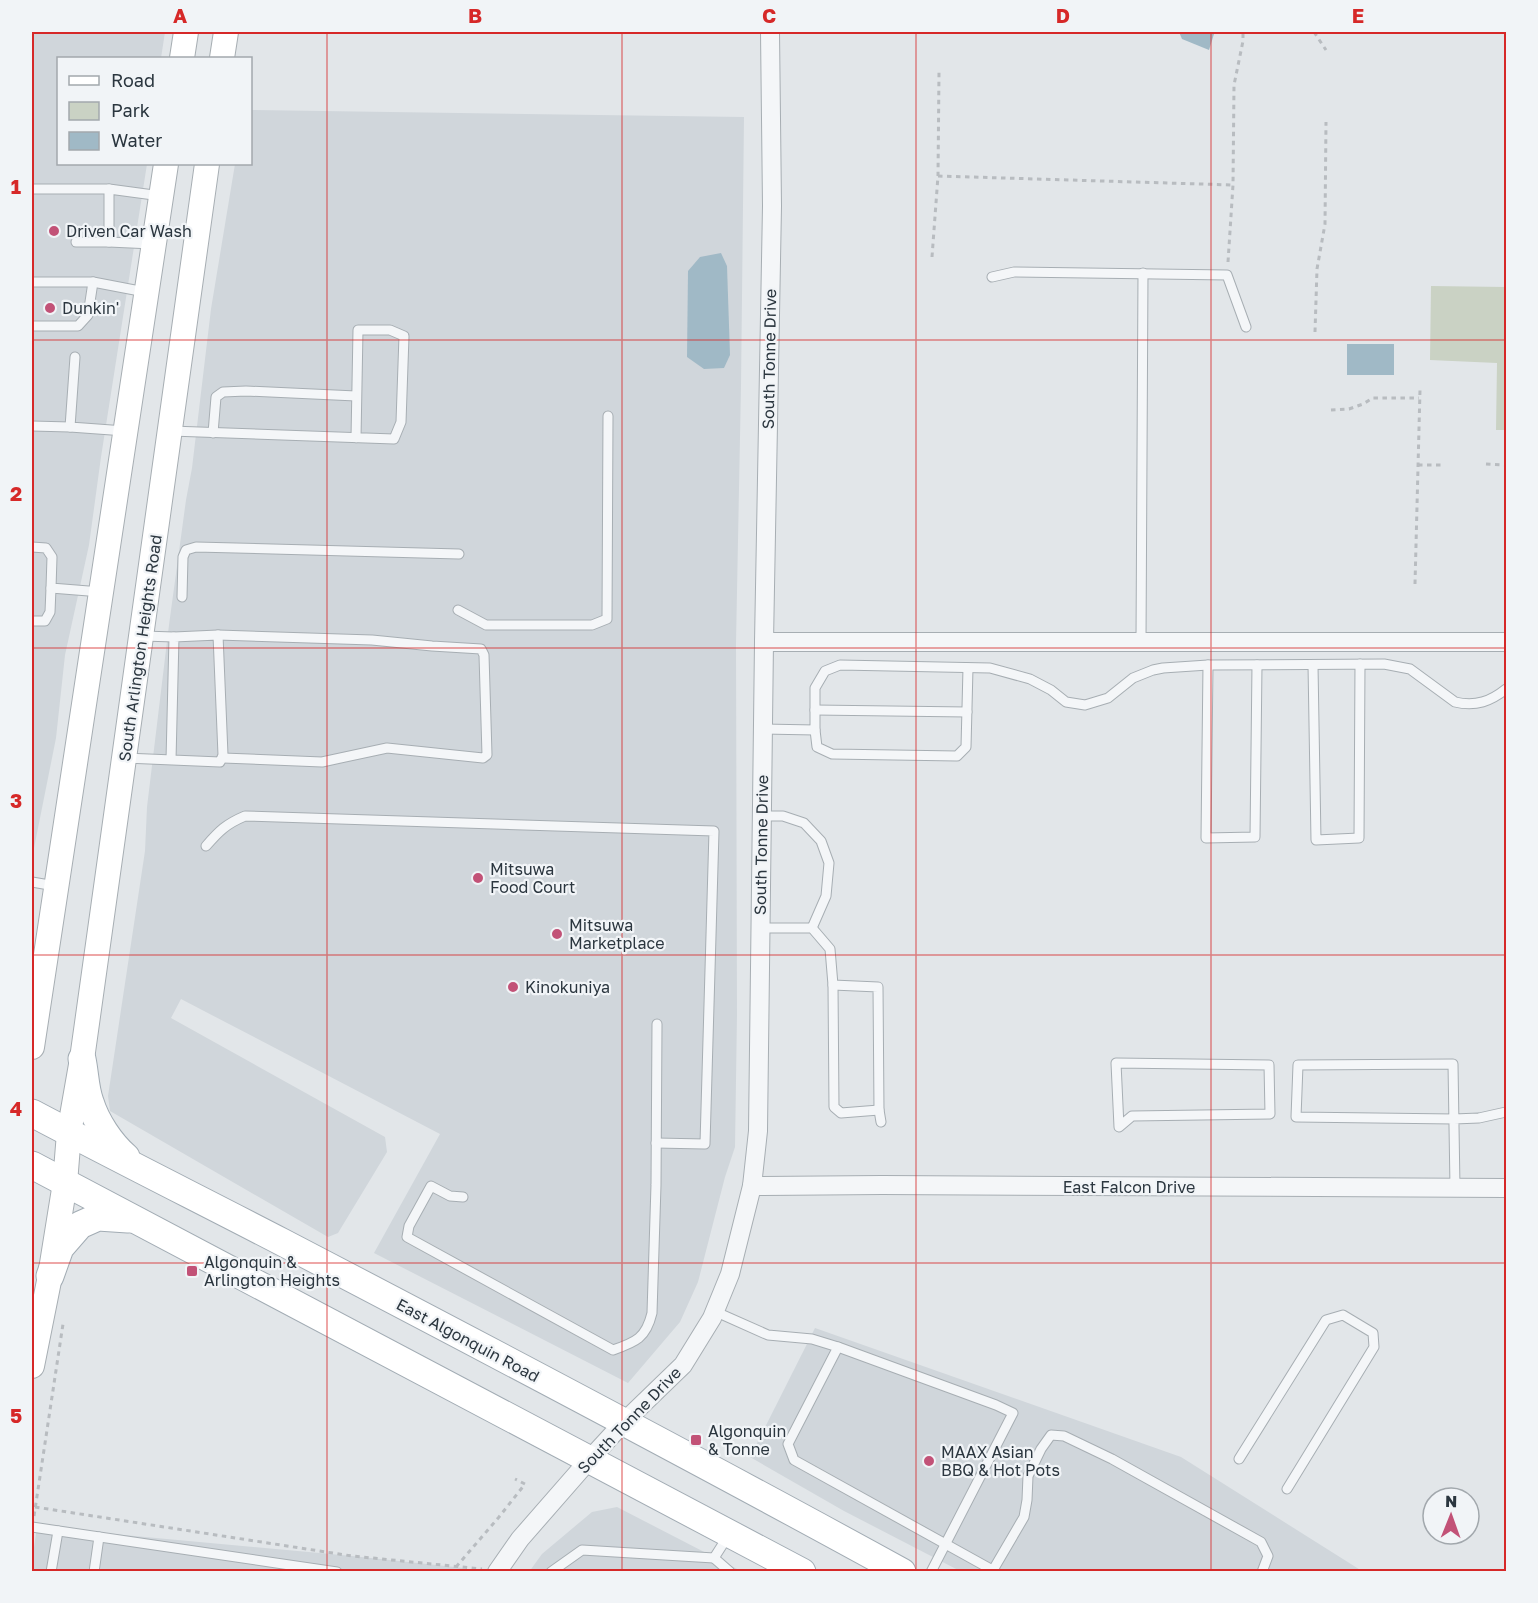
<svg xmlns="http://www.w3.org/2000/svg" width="1538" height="1603" font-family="'Golos Text',sans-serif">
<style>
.built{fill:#d0d6db}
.green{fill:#cad2c4}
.water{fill:#a0b9c6}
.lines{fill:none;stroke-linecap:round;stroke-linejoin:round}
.lane-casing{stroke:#a7aeb3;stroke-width:11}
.street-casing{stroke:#a7aeb3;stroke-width:20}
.secondary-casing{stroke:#a7aeb3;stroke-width:26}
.primary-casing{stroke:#a2acb4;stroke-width:29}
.path{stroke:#b8bcc0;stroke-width:3;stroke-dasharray:4.5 4.5;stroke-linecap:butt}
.lane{stroke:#f4f6f8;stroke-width:9}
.street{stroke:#f4f6f8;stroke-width:18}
.secondary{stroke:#fff;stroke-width:24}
.primary{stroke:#fff;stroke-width:27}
.grid{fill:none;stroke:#d62828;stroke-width:1.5;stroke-opacity:0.55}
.poi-dot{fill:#c25277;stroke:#f1f4f7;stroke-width:2}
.labels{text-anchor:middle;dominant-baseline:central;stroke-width:4.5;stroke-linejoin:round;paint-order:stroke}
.poi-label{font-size:16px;fill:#2b363f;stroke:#f1f4f7;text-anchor:start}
.street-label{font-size:16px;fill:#2b363f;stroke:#f1f4f7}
.neatline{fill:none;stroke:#d62828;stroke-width:2}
.grid-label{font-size:20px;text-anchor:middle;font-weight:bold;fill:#d62828}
</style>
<rect width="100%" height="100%" fill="#e2e6e9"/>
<g class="built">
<path d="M 32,32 L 165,32 L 161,58 L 58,58 L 58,164 L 147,164 L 101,457 L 89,545 L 65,655 L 56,738 L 32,858 Z"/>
<path d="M 251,110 L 744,117 L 741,386 L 736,643 L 737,1014 L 735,1147 L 725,1177 L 698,1282 L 680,1322 L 628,1383 L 374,1253 L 440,1134 L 181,999 L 171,1018 L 385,1137 L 387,1152 L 338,1233 L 328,1237 L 110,1111 L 108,1096 L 145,851 L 147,807 L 169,625 L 186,500 L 192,468 L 211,309 L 235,164 L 250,164 Z"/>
<path d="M 815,1328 L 1181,1457 L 1362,1571 L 960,1571 L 844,1511 L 750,1457 Z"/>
<path d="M 617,1507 L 741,1571 L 529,1572 L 542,1554 L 592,1512 Z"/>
<path d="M 37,1527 L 352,1556 L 464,1568 L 463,1572 L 32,1572 L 32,1561 Z"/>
</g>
<path class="green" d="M 1431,286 L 1506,287 L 1506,430 L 1496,430 L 1497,363 L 1430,360 Z"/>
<g class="water">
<path d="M 1179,32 L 1208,32 L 1214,34 L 1209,50 L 1182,39 Z"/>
<path d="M 721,253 L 727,266 L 730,355 L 724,368 L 704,369 L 687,357 L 688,271 L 700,257 Z"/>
<rect x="1347" y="344" width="47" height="31"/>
</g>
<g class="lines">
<g class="lane-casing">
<g id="lane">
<path d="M 32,189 L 109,189"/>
<path d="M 76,242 L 109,242"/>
<path d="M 152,244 L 109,242 L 109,189 L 161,196"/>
<path d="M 992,277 L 1014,272 L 1227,275 L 1246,327"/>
<path d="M 32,282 L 93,282 L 145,292"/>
<path d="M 32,326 L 78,326 L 88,315 L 93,282"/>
<path d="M 75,357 L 70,427 L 125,431"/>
<path d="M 32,426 L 70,427"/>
<path d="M 171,431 L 394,439 L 401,422 L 404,336 L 390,330 L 358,330 L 356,438"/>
<path d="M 213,433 L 216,397 L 223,392 L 246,391 L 356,396"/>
<path d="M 32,547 L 46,548 L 52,557 L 51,588 L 101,592"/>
<path d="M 182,597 L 183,557 L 186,550 L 196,547 L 459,554"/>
<path d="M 458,610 L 486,625 L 592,625 L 607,619 L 608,416"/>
<path d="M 32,621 L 45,621 L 50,612 L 51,588"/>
<path d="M 218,635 L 372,640 L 432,646 L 481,649 L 484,655 L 487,755 L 483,758 L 387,748 L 322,762 L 223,758"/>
<path d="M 143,636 L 174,637"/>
<path d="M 1141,641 L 1143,273"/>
<path d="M 1208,665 L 1206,838 L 1255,837 L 1257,665"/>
<path d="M 1313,665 L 1316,840 L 1359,838 L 1360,664"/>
<path d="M 815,710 L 967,712"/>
<path d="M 763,729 L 815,730 L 815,688 L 825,671 L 840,665 L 990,668 L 1030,679 L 1051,690 L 1066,702 L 1085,705 L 1108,698 L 1133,678 L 1153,670 L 1163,668 L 1208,665 L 1384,664 L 1410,669 L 1455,702 C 1476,707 1491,701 1506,689"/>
<path d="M 815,730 L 817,747 L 832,754 L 957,756 L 966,747 L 968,668"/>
<path d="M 125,758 L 220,762 L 223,755 L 218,635 L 174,637 L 171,760"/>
<path d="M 762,816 L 783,816 L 804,823 L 821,841 L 829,863 L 826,896 L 812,928"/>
<path d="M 206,846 C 219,831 226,824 245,816 L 714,831 L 705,1144 L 656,1143"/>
<path d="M 32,882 L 55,886"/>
<path d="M 760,928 L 812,928 L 830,949 L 833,985 L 878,987 L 879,1110 L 881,1122"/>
<path d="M 833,985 L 834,1107 L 841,1113 L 879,1110"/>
<path d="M 1116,1063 L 1269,1065 L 1270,1114 L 1132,1116 L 1119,1127 Z"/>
<path d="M 1455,1188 L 1453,1064 L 1298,1065 L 1296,1117 L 1454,1119 L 1479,1118 L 1506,1112"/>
<path d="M 463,1197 L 450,1196 L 431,1186 L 409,1226 L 407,1237 L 613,1350 C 636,1342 646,1338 652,1313 L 656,1185 L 657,1024"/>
<path d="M 714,1311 L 768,1335 L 812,1339 L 838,1347 L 996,1405 L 1013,1413 L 931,1572"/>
<path d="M 838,1347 L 788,1444 L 794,1460 L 996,1572"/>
<path d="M 1239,1459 L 1326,1320 L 1343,1315 L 1373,1333 L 1374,1347 L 1287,1489"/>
<path d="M 32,1527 L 337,1572"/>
<path d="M 714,1558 L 730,1572"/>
<path d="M 993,1570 L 1024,1517 L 1027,1500 L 1028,1476 L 1041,1449 L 1051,1435 L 1064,1436 L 1112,1459 L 1261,1542 L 1268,1556 L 1262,1572"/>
<path d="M 51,1572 L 58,1531"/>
<path d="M 94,1572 L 99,1537"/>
<path d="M 551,1572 L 582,1550 L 714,1558 L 728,1536"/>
</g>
</g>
<g class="street-casing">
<g id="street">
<path d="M 764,642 L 1506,642"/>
<path d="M 752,1186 L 882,1185 L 1506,1188"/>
<path d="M 497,1572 L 520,1539 L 589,1460 L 624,1422 L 683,1365 L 712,1318 L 730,1274 L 752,1186 L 758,1131 L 764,642 L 772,206 L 770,32"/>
</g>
</g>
<g class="secondary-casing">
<g id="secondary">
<path d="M 182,58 L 186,32"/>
<path d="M 222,58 L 226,32"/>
<path d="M 32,1047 L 166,164"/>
<path d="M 32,1366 L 50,1276 L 65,1183 L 69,1133 L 82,1059 L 207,164"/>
</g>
</g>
<g class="primary-casing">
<g id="primary">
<path d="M 82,1059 C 85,1073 85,1089 90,1102 C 96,1122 111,1144 126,1157"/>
<path d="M 32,1113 C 115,1157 199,1199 282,1242 C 489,1350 696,1459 902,1572"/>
<path d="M 32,1165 L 802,1572"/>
<path d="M 50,1276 L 60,1248 L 80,1225 L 98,1217 L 128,1219"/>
</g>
</g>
<g class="path">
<path d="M 1314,32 L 1326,50"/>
<path d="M 938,176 L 1233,185"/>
<path d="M 932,257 L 938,176 L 939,72"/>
<path d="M 1228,262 L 1233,185 L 1234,85 L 1243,41 L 1243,32"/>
<path d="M 1315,332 L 1317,269 L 1325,224 L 1326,122"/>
<path d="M 1331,410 L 1349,409 L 1363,404 L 1373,398 L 1419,398"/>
<path d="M 1486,464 L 1506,465"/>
<path d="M 1418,465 L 1444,465"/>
<path d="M 1415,584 L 1420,390"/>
<path d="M 35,1507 L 352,1556 L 482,1569"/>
<path d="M 34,1516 L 63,1324"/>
<path d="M 456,1567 L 499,1517 L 525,1484 L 515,1479"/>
</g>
<use href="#lane" class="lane"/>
<use href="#street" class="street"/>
<use href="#secondary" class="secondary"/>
<use href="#primary" class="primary"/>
</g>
<path class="grid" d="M 327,32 L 327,1572M 622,32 L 622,1572M 916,32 L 916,1572M 1211,32 L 1211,1572M 32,340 L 1506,340M 32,648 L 1506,648M 32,955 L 1506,955M 32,1263 L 1506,1263"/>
<g class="poi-dot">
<circle cx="54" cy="231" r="6"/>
<circle cx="50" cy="308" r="6"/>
<circle cx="478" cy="878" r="6"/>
<circle cx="557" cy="934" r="6"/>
<circle cx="513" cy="987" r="6"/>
<rect x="186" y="1265" width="12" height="12" rx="3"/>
<rect x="690" y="1434" width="12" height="12" rx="3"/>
<circle cx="929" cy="1461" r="6"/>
</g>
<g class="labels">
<g class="poi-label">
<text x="66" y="231">Driven Car Wash</text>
<text x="62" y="308">Dunkin'</text>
<text x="490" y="869">Mitsuwa<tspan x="490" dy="18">Food Court</tspan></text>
<text x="569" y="925">Mitsuwa<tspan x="569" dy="18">Marketplace</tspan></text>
<text x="525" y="987">Kinokuniya</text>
<text x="204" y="1262">Algonquin &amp;<tspan x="204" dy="18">Arlington Heights</tspan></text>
<text x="708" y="1431">Algonquin<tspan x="708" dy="18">&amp; Tonne</tspan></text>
<text x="941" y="1452">MAAX Asian<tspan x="941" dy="18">BBQ &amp; Hot Pots</tspan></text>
</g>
<g class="street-label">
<text transform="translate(769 359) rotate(-89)">South Tonne Drive</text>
<text transform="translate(140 648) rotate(-82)">South Arlington Heights Road</text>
<text transform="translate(761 845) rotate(-89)">South Tonne Drive</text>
<text x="1129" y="1187">East Falcon Drive</text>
<text transform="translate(468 1340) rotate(28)">East Algonquin Road</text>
<text transform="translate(629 1420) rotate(-46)">South Tonne Drive</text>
</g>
</g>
<rect width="1538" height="1603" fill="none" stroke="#f1f4f7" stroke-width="66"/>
<rect x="57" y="57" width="195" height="108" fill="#f1f4f7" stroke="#a2a8ad" stroke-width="1.5"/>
<rect x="69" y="76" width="30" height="9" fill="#ffffff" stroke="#a2a8ad" stroke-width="1.5"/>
<text x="111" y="87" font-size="18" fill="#2b363f">Road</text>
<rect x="69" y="102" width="30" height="18" fill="#cad2c4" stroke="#a2a8ad" stroke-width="1.5"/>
<text x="111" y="117" font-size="18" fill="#2b363f">Park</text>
<rect x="69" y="132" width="30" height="18" fill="#a0b9c6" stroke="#a2a8ad" stroke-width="1.5"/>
<text x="111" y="147" font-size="18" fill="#2b363f">Water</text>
<g transform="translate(1451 1516) rotate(1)"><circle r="28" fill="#f1f4f7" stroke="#a2a8ad" stroke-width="1.5"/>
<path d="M0-4.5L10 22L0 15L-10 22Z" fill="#c25277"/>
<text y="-9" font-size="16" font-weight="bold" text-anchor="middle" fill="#2b363f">N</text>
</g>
<rect x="33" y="33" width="1472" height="1537" class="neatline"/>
<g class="grid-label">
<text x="180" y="23">A</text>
<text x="475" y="23">B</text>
<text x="769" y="23">C</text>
<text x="1063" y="23">D</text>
<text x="1358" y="23">E</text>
<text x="16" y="194">1</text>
<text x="16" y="501">2</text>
<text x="16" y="808">3</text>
<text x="16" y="1116">4</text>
<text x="16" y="1423">5</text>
</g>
</svg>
